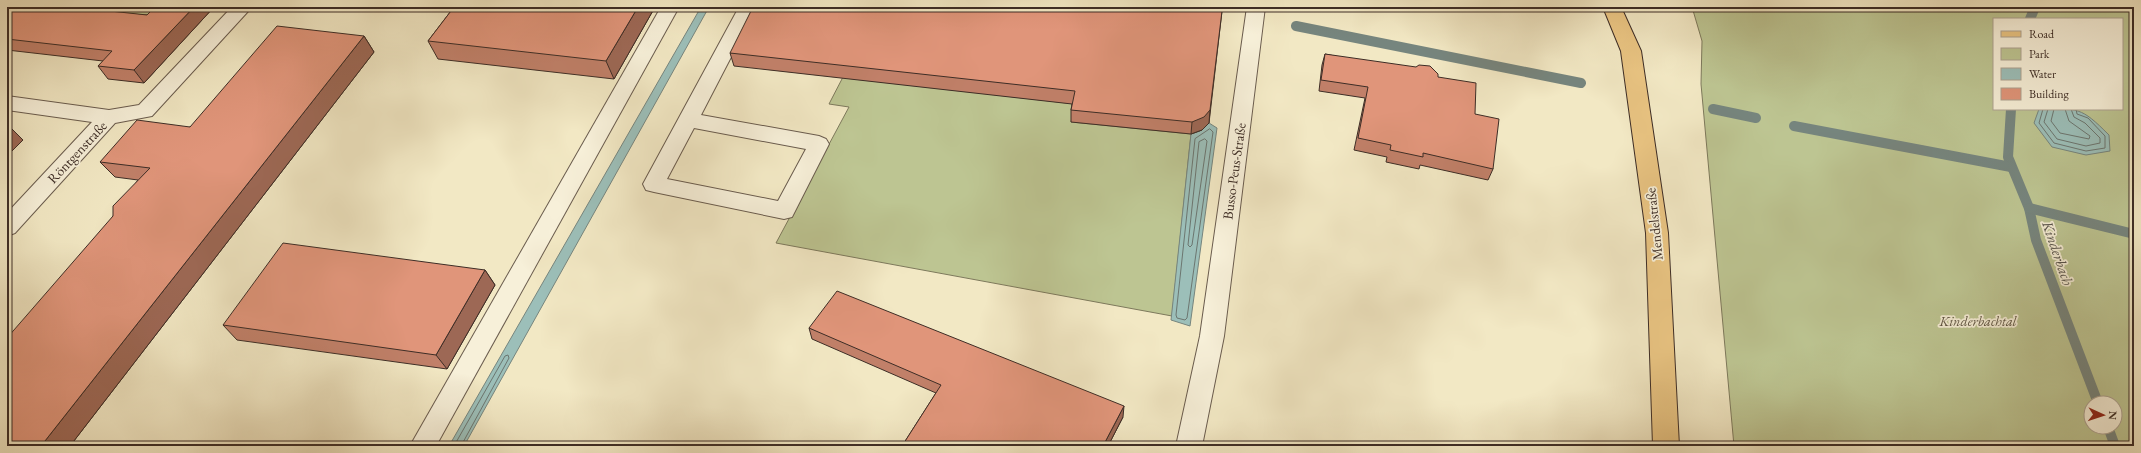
<svg xmlns="http://www.w3.org/2000/svg" width="2141" height="453" font-family="'EB Garamond',serif">
<style>
.green{fill:#bdc592;stroke:#7d795c;fill-rule:evenodd}
.water{fill:#9cbfb9;stroke:#76857e}
.lines{fill:none;stroke-linecap:round;stroke-linejoin:round}
.shore{stroke:#6c7670;stroke-width:1}
.stream{stroke:#76857e;stroke-width:10}
.minor-casing{stroke:#6a5c4e;stroke-width:2}
.major-casing{stroke:#3d2d26;stroke-width:2}
.minor{fill:#f7f0d9;fill-rule:evenodd}
.major{fill:#e9c482;fill-rule:evenodd}
.wall{fill:#c18069;stroke:#3d2d26}
.shaded-wall{fill:#9d6855;stroke:#3d2d26}
.building{fill:#e0957a;stroke:#3d2d26}
.labels{text-anchor:middle;dominant-baseline:central;stroke-width:3.5;stroke-linejoin:round;paint-order:stroke}
.street-label{font-size:14px;fill:#3d2d26;stroke:#f7f0d9}
.park-label{font-size:14px;font-style:italic;fill:#5d5341;stroke:#f7f0d9}
.water-label{font-size:15px;font-style:italic;fill:#55524b;stroke:#f7f0d9}
</style>
<rect width="100%" height="100%" fill="#f2e8c4"/>
<filter id="stains"><feTurbulence type="fractalNoise" baseFrequency=".005" numOctaves="4"/><feColorMatrix values="0 0 0 0 .2 0 0 0 0 .09 0 0 0 0 .02 0 0 0 .5 -.17"/></filter>
<radialGradient id="worn" r=".72"><stop offset=".6" stop-color="#630" stop-opacity="0"/><stop offset="1" stop-color="#630" stop-opacity=".3"/></radialGradient>
<g class="green">
<path d="M 71,7 L 176,7 L 157,28 Z"/>
<path d="M 1692,7 L 2134,7 L 2134,446 L 1734,446 L 1701,84 L 1702,41 ZM 1994,19 L 2122,19 L 2122,109 L 1994,109 ZM 2091,403 L 2115,403 L 2115,427 L 2091,427 Z"/>
<path d="M 843,77 L 1075,104 L 1071,122 L 1191,134 L 1172,316 L 776,243 L 849,107 L 829,104 Z"/>
</g>
<g class="water">
<path d="M 701,7 L 709,7 L 464,446 L 449,446 Z"/>
<path d="M 2039,109 C 2079,109 2080,106 2109,135 L 2110,151 L 2086,155 L 2052,147 L 2034,123 Z"/>
<path d="M 1209,123 L 1217,128 L 1190,326 L 1171,320 L 1191,134 L 1202,130 Z"/>
</g>
<g class="lines">
<g class="shore">
<path d="M 2043,109 L 2039,123 L 2054,143 L 2086,151 L 2105,148 L 2105,136 L 2088,118 L 2077,114 L 2076,109"/>
<path d="M 2048,109 L 2044,122 L 2057,139 L 2086,146 L 2100,143 L 2100,138 L 2085,123 L 2074,117 L 2071,109"/>
<path d="M 2054,109 L 2051,121 L 2060,133 L 2089,139 L 2090,136 L 2069,121 L 2065,109"/>
<path d="M 1210,129 L 1213,132 L 1187,318 L 1185,320 L 1177,318 L 1176,315 L 1195,139 Z"/>
<path d="M 1205,139 L 1207,141 L 1192,245 L 1190,247 L 1188,245 L 1199,142 Z"/>
<path d="M 454,446 L 505,356 L 508,355 L 509,358 L 461,446"/>
</g>
<g class="stream">
<path d="M 2030,19 L 2035,7"/>
<path d="M 1296,26 L 1581,83"/>
<path d="M 1713,109 L 1756,118"/>
<path d="M 2011,109 L 2008,157 L 2029,208 L 2036,240 L 2098,403"/>
<path d="M 1794,126 L 2011,167"/>
<path d="M 2029,208 L 2134,234"/>
<path d="M 2108,427 L 2115,446"/>
</g>
<g class="minor-casing">
<g id="minor">
<path d="M 232,7 L 252,7 L 152,116 L 115,123 L 15,233 L 7,236 L 7,213 L 92,122 L 7,110 L 7,96 L 109,110 L 139,105 Z"/>
<path d="M 661,7 L 679,7 L 436,446 L 410,446 Z"/>
<path d="M 739,7 L 757,7 L 701,115 L 819,136 L 826,139 L 829,144 L 792,217 L 784,219 L 654,192 L 646,190 L 643,184 ZM 694,128 L 806,149 L 778,201 L 667,179 Z"/>
<path d="M 1247,7 L 1265,7 L 1224,336 L 1202,446 L 1176,446 L 1200,336 Z"/>
</g>
</g>
<g class="major-casing">
<path id="major" d="M 1603,7 L 1621,7 L 1641,51 L 1668,233 L 1679,446 L 1653,446 L 1646,233 L 1621,51 Z"/>
</g>
<use href="#minor" class="minor"/>
<use href="#major" class="major"/>
</g>
<g class="wall">
<path d="M 7,7 L 147,15 L 155,7 L 214,7 L 144,83 L 108,79 L 98,66 L 103,61 L 7,50 Z"/>
<path d="M 454,7 L 655,7 L 614,79 L 438,59 L 428,41 Z"/>
<path d="M 1222,11 L 1209,123 L 1202,130 L 1191,134 L 1071,122 L 1071,110 L 1072,104 L 734,66 L 730,53 Z"/>
<path d="M 364,36 L 374,52 L 70,446 L 7,446 L 113,216 L 138,180 L 115,177 L 100,162 L 190,127 Z"/>
<path d="M 1325,54 L 1438,77 L 1475,114 L 1493,169 L 1488,180 L 1420,165 L 1419,169 L 1386,162 L 1387,157 L 1354,150 L 1365,98 L 1319,91 L 1322,65 Z"/>
<path d="M 485,270 L 495,285 L 447,369 L 237,340 L 223,325 Z"/>
<path d="M 809,328 L 1123,417 L 1108,446 L 902,446 L 936,393 L 812,339 Z"/>
</g>
<g class="shaded-wall">
<path d="M 194,7 L 214,7 L 144,83 L 134,70 Z"/>
<path d="M 638,7 L 655,7 L 614,79 L 606,61 Z"/>
<path d="M 364,36 L 374,52 L 70,446 L 41,446 Z"/>
<path d="M 1210,110 L 1209,123 L 1202,130 L 1191,134 L 1192,122 Z"/>
<path d="M 11,128 L 23,140 L 7,156 L 7,131 Z"/>
<path d="M 485,270 L 495,285 L 447,369 L 436,355 Z"/>
<path d="M 1124,406 L 1123,417 L 1108,446 L 1103,446 Z"/>
</g>
<g class="building">
<path d="M 7,7 L 73,7 L 147,15 L 155,7 L 194,7 L 134,70 L 98,66 L 112,51 L 7,39 Z"/>
<path d="M 454,7 L 638,7 L 606,61 L 428,41 Z"/>
<path d="M 753,7 L 1214,7 L 1222,11 L 1210,110 L 1204,117 L 1192,122 L 1071,110 L 1075,91 L 730,53 Z"/>
<path d="M 277,26 L 364,36 L 41,446 L 7,446 L 7,338 L 113,216 L 113,206 L 150,168 L 100,162 L 137,120 L 190,127 Z"/>
<path d="M 1325,54 L 1416,67 L 1419,65 L 1430,66 L 1438,74 L 1438,77 L 1476,83 L 1475,114 L 1499,119 L 1493,169 L 1423,153 L 1423,157 L 1390,150 L 1391,145 L 1358,138 L 1368,87 L 1321,80 Z"/>
<path d="M 7,127 L 11,128 L 7,131 Z"/>
<path d="M 283,243 L 485,270 L 436,355 L 223,325 Z"/>
<path d="M 837,291 L 1124,406 L 1103,446 L 902,446 L 941,385 L 809,328 Z"/>
</g>
<g class="labels">
<g class="street-label">
<text transform="translate(77 152) rotate(-47)">Röntgenstraße</text>
<text transform="translate(1234 171) rotate(-82)">Busso-Peus-Straße</text>
<text transform="translate(1654 224) rotate(-96)">Mendelstraße</text>
</g>
<g class="park-label">
<text x="1978" y="321">Kinderbachtal</text>
</g>
<g class="water-label">
<text transform="translate(2058 253) rotate(71)">Kinderbach</text>
</g>
</g>
<rect width="2141" height="453" fill="none" stroke="#f2e8c4" stroke-width="24"/>
<rect x="8" y="8" width="2125" height="437" fill="none" stroke="#3d2d26" stroke-width="2"/>
<rect x="12" y="12" width="2117" height="429" fill="none" stroke="#3d2d26"/>
<rect x="1993" y="18" width="130" height="92" fill="#f7f0d9" stroke="#ada291"/>
<rect x="2001" y="31" width="20" height="6" fill="#e9c482" stroke="#ada291"/>
<text x="2029" y="38" font-size="12" fill="#3d2d26">Road</text>
<rect x="2001" y="48" width="20" height="12" fill="#bdc592" stroke="#ada291"/>
<text x="2029" y="58" font-size="12" fill="#3d2d26">Park</text>
<rect x="2001" y="68" width="20" height="12" fill="#9cbfb9" stroke="#ada291"/>
<text x="2029" y="78" font-size="12" fill="#3d2d26">Water</text>
<rect x="2001" y="88" width="20" height="12" fill="#e0957a" stroke="#ada291"/>
<text x="2029" y="98" font-size="12" fill="#3d2d26">Building</text>
<g transform="translate(2103 415) rotate(93)"><circle r="19" fill="#f7f0d9" stroke="#ada291"/>
<path d="M0-3L7 15L0 10L-7 15Z" fill="#8f2418"/>
<text y="-6" font-size="11" font-weight="bold" text-anchor="middle" fill="#3d2d26">N</text>
</g>
<rect width="100%" height="100%" filter="url(#stains)"/>
<rect width="100%" height="100%" fill="url(#worn)"/>
</svg>
